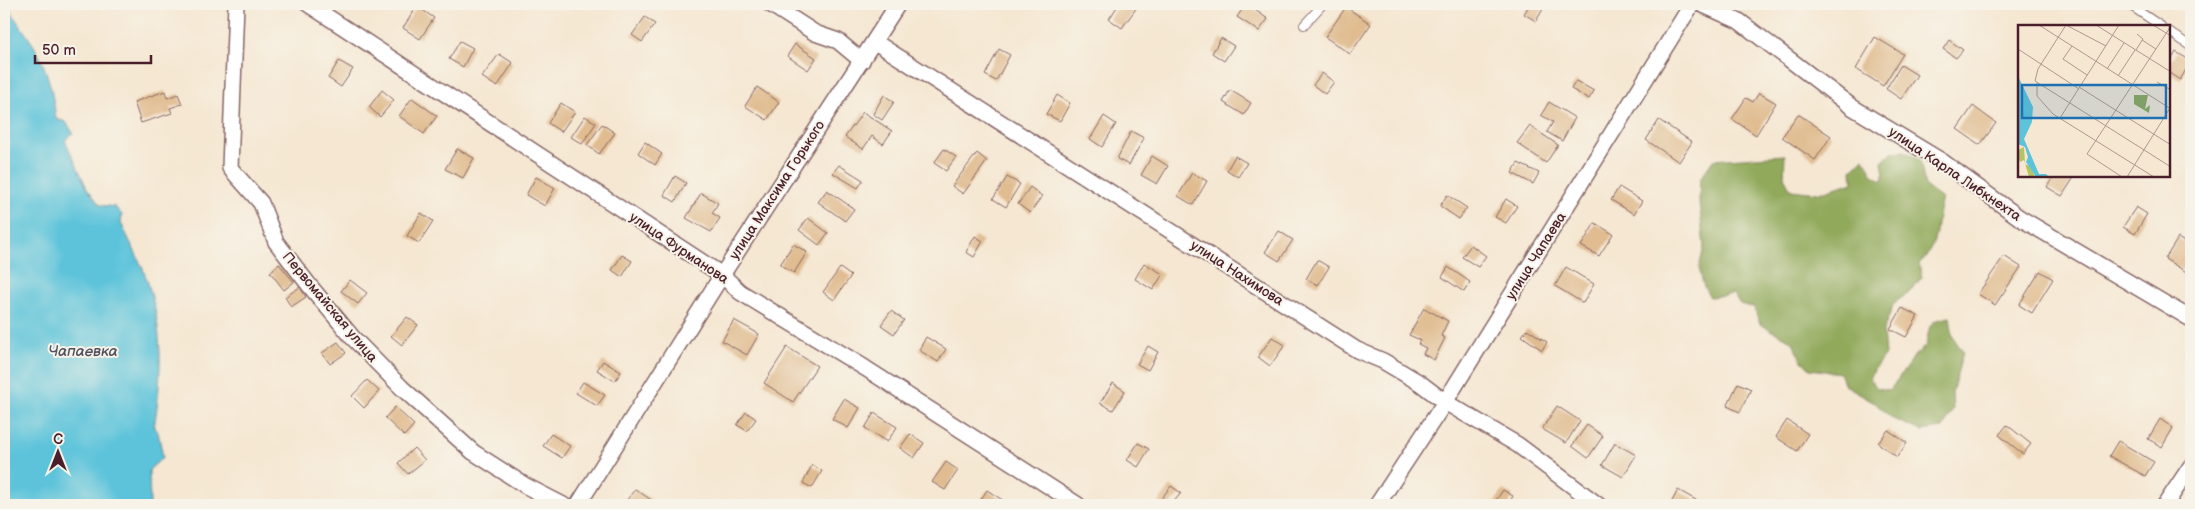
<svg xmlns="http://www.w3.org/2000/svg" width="2195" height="509" font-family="'Balsamiq Sans',sans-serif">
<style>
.forest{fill:#90a95a;stroke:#6d6442}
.water{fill:#5cc3da;stroke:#537182}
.building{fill:#e0bc90}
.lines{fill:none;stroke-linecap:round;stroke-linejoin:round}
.service-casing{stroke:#866565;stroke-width:10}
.minor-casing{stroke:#866565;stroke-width:18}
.service{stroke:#fff;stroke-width:8}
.minor{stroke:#fff;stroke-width:15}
.labels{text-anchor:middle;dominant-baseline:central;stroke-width:4;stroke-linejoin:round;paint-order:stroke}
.street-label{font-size:14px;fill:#4a1f2b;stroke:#f7f3e8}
.water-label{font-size:15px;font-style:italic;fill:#4f5060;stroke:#f7f3e8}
.inset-road{fill:none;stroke:#b1978f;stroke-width:1}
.view{fill:#1f6fb2;fill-opacity:0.15;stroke:#1f6fb2;stroke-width:2.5}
.inset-edge{fill:none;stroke:#4a1f2b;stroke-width:2.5}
</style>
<rect width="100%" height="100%" fill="#f7f3e8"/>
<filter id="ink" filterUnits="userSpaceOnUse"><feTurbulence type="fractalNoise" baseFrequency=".02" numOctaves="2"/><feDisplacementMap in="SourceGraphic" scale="10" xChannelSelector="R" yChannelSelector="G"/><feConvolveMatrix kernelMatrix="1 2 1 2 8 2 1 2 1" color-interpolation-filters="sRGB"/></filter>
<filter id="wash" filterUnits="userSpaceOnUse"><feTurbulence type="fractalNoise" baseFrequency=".0096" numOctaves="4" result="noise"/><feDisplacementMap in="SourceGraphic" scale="20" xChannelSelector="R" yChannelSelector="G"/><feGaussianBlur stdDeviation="1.12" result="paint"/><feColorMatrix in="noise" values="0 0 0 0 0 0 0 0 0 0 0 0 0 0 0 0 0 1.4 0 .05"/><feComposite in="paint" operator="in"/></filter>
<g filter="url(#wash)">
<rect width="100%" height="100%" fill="#f5e7d2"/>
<path class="forest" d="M 1905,151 L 1920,160 L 1925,186 L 1942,199 C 1933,227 1942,241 1919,264 L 1922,277 L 1909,293 L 1894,303 L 1883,331 L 1885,355 L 1875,368 L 1870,379 L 1877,388 L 1890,390 L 1915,355 L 1926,346 C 1930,325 1927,321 1950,317 L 1953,337 L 1963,352 L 1952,393 L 1953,410 L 1943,428 L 1921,431 L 1893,419 L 1873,401 L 1845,385 L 1840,373 L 1810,369 L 1802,361 L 1793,342 L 1760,324 L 1754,308 L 1740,304 L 1733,294 L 1710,297 L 1704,287 L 1699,268 L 1704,247 L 1699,202 L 1700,179 L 1713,160 L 1785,155 L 1784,177 L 1791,190 L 1819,193 L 1853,182 L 1852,170 L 1864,158 L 1873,175 L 1882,180 L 1884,174 L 1882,162 L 1892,152 Z"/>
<path class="water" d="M 4,4 L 7,4 C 14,19 25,31 34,46 C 48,69 53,94 56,119 L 66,122 L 73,133 L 65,140 L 87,188 L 100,205 L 115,207 L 122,215 L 121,223 C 130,243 142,263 148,283 C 164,334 162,376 154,428 L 158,432 L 163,457 L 149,470 L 150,505 L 4,505 Z"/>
<g id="blocks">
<g class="building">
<path d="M 1119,4 L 1133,4 L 1137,7 L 1122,28 L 1109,19 Z"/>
<path d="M 1246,4 L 1268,19 L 1259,31 L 1237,17 Z"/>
<path d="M 1530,4 L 1546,4 L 1536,21 L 1524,14 Z"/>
<path d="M 417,6 L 434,18 L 420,39 L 403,28 Z"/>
<path d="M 1346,7 L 1371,24 L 1350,54 L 1325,37 Z"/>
<path d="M 645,17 L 655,24 L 642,42 L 632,35 Z"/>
<path d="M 1875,37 L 1903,54 L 1883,86 L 1856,69 Z"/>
<path d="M 1221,38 L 1234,46 L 1224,61 L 1212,53 Z"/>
<path d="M 1949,40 L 1963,50 L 1956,58 L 1943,49 Z"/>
<path d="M 460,41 L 473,48 L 463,67 L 449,59 Z"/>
<path d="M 795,44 L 816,58 L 808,70 L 787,56 Z"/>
<path d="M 999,49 L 1010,55 L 996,81 L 985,75 Z"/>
<path d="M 2176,52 L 2191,61 L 2180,80 L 2169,73 L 2169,64 Z"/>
<path d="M 499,54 L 513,63 L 497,87 L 482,77 Z"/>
<path d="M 339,61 L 353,69 L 341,87 L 328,78 Z"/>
<path d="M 1901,65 L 1917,75 L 1901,99 L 1886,89 Z"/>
<path d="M 1322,73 L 1334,82 L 1325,94 L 1313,85 Z"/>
<path d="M 1576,81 L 1594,91 L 1589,99 L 1571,89 Z"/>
<path d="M 757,87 L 779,102 L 767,120 L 745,106 Z"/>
<path d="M 382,90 L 394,100 L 380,117 L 369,107 Z"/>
<path d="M 1230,90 L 1251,103 L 1244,115 L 1223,102 Z"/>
<path d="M 165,91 L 167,98 L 178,94 L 182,104 L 170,108 L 172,113 L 141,123 L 134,102 Z"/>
<path d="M 1759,93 L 1776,103 L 1756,135 L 1732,119 L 1746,98 L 1753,102 Z"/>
<path d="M 884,95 L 894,102 L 882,120 L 873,114 Z"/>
<path d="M 1057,95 L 1070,103 L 1060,121 L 1046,114 Z"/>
<path d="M 412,98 L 437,116 L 424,134 L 399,116 Z"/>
<path d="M 1549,102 L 1575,118 L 1562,141 L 1547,132 L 1553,122 L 1541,115 Z"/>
<path d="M 561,103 L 575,112 L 561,132 L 548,123 Z"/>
<path d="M 1973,106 L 1996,123 L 1980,145 L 1957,129 Z"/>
<path d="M 863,112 L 892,131 L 883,144 L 872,136 L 863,149 L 845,137 Z"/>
<path d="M 1798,114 L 1831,136 L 1815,160 L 1782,137 Z"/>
<path d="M 585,116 L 596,123 L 582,144 L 571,137 Z"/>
<path d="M 1104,116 L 1116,124 L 1102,147 L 1090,139 Z"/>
<path d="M 1659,120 L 1692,142 L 1679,162 L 1646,140 Z"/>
<path d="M 602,124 L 615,133 L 599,154 L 587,145 Z"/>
<path d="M 1530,126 L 1558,145 L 1546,163 L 1517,143 Z"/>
<path d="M 1131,131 L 1144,138 L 1129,165 L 1117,159 Z"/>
<path d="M 645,142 L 662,154 L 655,165 L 638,153 Z"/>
<path d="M 457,149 L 474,158 L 463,178 L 445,169 Z"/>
<path d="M 944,149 L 956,157 L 946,171 L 934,163 Z"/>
<path d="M 977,153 L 987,161 L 963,194 L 952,186 Z"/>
<path d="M 1152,156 L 1168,166 L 1157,184 L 1141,175 Z"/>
<path d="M 1235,156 L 1247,163 L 1238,177 L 1227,170 Z"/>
<path d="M 1518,163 L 1539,173 L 1533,184 L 1512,173 Z"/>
<path d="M 839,165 L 863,180 L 858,188 L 833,173 Z"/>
<path d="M 1192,173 L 1207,181 L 1193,205 L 1178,196 Z"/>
<path d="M 675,176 L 686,183 L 675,202 L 664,195 Z"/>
<path d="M 2054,176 L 2075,176 L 2062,196 L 2047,187 Z"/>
<path d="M 536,177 L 555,188 L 545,206 L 526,195 Z"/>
<path d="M 1007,177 L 1020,184 L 1006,207 L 993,199 Z"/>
<path d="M 1030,187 L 1042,196 L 1030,213 L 1018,204 Z"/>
<path d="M 1619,187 L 1642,201 L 1634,214 L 1611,200 Z"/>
<path d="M 827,190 L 854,209 L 845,221 L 818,202 Z"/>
<path d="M 701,193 L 718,203 L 712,213 L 720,218 L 711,232 L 686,218 Z"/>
<path d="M 1447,195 L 1467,208 L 1459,219 L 1440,206 Z"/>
<path d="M 1506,199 L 1517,206 L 1506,223 L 1495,217 Z"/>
<path d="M 2136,207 L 2147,214 L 2135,234 L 2123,227 Z"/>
<path d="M 421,213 L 433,221 L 419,243 L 407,236 Z"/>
<path d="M 808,218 L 828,233 L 819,245 L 799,230 Z"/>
<path d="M 1595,223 L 1613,234 L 1599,256 L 1581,246 Z"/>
<path d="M 1279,231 L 1293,240 L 1279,261 L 1265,252 Z"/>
<path d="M 975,236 L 983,241 L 974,257 L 966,252 Z"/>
<path d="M 2178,238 L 2191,246 L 2191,268 L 2188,273 L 2165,259 Z"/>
<path d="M 793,244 L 807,252 L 794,273 L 780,265 Z"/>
<path d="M 1471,245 L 1486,256 L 1478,267 L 1462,257 Z"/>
<path d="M 622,255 L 632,261 L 622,277 L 612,270 Z"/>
<path d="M 2004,256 L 2021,267 L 1995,305 L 1978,294 Z"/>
<path d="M 1317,260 L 1329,267 L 1318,285 L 1306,279 Z"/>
<path d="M 1144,263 L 1163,274 L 1153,290 L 1135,279 Z"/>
<path d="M 279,264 L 294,282 L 284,290 L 270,272 Z"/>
<path d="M 1448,267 L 1470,282 L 1464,292 L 1442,277 Z"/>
<path d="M 1566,267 L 1594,284 L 1583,303 L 1555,286 Z"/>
<path d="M 840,268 L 851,276 L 834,300 L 823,292 Z"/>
<path d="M 2040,271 L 2053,279 L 2032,313 L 2019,305 Z"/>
<path d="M 350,280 L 367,293 L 358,304 L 341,291 Z"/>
<path d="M 300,287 L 306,297 L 291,307 L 285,297 Z"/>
<path d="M 1424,308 L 1448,321 L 1441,336 L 1445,338 L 1434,360 L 1423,354 L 1426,348 L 1418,344 L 1420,340 L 1409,335 Z"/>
<path d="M 1902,308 L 1918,316 L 1906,337 L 1890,329 Z"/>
<path d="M 891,311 L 904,320 L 894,334 L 881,325 Z"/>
<path d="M 407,317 L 418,325 L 402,345 L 391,336 Z"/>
<path d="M 734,320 L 759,334 L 747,355 L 722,341 Z"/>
<path d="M 1527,329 L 1547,342 L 1542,350 L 1522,336 Z"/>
<path d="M 926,337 L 946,349 L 938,362 L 919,350 Z"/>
<path d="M 1272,337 L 1285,345 L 1270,366 L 1258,357 Z"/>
<path d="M 338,342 L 346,353 L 330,364 L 322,353 Z"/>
<path d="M 1148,346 L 1158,352 L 1148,370 L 1137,364 Z"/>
<path d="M 787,347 L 817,366 L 793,402 L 764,383 Z"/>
<path d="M 603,361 L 621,372 L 615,381 L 597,370 Z"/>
<path d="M 367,380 L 379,391 L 364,408 L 352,396 Z"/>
<path d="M 583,382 L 605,395 L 597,406 L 576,393 Z"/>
<path d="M 1113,383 L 1125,391 L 1113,410 L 1100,403 Z"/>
<path d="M 1738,383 L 1751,389 L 1740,412 L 1727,406 Z"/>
<path d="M 844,399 L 860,408 L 848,428 L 832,419 Z"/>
<path d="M 1557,406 L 1580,421 L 1566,443 L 1542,429 Z"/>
<path d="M 395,407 L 414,425 L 404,436 L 385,418 Z"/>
<path d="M 746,412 L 756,419 L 747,431 L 737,425 Z"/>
<path d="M 874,413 L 897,427 L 887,442 L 865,428 Z"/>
<path d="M 2160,419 L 2173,428 L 2162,447 L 2148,439 Z"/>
<path d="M 1787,420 L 1808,434 L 1797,451 L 1776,437 Z"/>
<path d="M 1587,425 L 1603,436 L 1588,458 L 1572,446 Z"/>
<path d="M 2007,425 L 2031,444 L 2023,454 L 1999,435 Z"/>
<path d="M 1888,430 L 1907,443 L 1897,457 L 1878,443 Z"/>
<path d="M 551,434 L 570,446 L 562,458 L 543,446 Z"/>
<path d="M 910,434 L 924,443 L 914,458 L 900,448 Z"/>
<path d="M 2118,441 L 2154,462 L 2145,476 L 2109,456 Z"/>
<path d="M 1138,443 L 1149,449 L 1138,467 L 1127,460 Z"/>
<path d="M 1615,443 L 1636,455 L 1623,477 L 1602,465 Z"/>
<path d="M 414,448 L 425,460 L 408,474 L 398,463 Z"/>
<path d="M 946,462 L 958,470 L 945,490 L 932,482 Z"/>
<path d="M 812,465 L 822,471 L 812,488 L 803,483 Z"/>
<path d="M 1171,486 L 1181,493 L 1171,505 L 1160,505 L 1158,503 Z"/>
<path d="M 635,489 L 653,501 L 650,505 L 624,504 Z"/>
<path d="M 987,490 L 1004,501 L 1001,505 L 986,505 L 980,501 Z"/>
<path d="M 1503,490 L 1513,496 L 1508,505 L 1493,505 Z"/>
<path d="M 1678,490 L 1696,500 L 1693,505 L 1670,505 Z"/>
</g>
</g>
</g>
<g filter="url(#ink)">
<use href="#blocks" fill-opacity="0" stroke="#866565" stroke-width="1"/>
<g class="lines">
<g class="service-casing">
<g id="service">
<path d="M 2128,4 L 2161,26"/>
<path d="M 1304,25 L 1323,4"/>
<path d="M 2169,31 L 2191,47"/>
</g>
</g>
<g class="minor-casing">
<g id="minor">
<path d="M 236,4 L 230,168 L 261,203 L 276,242 L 309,285 L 353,338 L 402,388 L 473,452 L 526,486 L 563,505"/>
<path d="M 308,4 L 722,275 L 740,292 L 865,368 L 1078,505"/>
<path d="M 770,4 L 815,33 L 838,41 L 862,61"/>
<path d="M 1701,4 L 1739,21 L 1852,107 L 1943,162 L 2020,218 L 2191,319"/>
<path d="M 875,42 L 1357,350 L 1383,361 L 1420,383 L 1445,402 L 1518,445 L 1598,505"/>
<path d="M 578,505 L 722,275 L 898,4"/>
<path d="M 1377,505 L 1445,402 L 1692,4"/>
<path d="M 2165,505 L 2191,466"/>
</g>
</g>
<use href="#service" class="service"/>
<use href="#minor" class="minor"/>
</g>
</g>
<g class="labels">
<g class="street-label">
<text transform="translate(1955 174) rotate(34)">улица Карла Либкнехта</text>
<text transform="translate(777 190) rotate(-57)">улица Максима Горького</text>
<text transform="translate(679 248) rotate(34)">улица Фурманова</text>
<text transform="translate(1536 256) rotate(-58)">улица Чапаева</text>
<text transform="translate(1237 273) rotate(33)">улица Нахимова</text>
<text transform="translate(330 307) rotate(50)">Первомайская улица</text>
</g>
<g class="water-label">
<text x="83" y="351">Чапаевка</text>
</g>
</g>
<g transform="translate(2018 25)">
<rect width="152" height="152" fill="#f5e7d2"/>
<path d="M 6,122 L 7,139 L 13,142 L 17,152 L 11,152 L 6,135 L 2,137 L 1,134 L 0,125 Z" fill="#b6c365"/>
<path d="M 116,70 L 130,70 L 127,84 L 132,80 L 131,88 L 116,79 Z" fill="#90a95a"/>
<path d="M 0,51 L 15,82 L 14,97 L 6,114 L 21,149 L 28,149 L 31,152 L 18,152 L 8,137 L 10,132 L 7,122 L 0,119 Z" fill="#5cc3da"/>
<path class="inset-road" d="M 21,0 L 153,84M 48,0 L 20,44 L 17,56 L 153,142M 48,0 L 88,21M 78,0 L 153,47M 135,0 L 153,11M 124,15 L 138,24M 54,21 L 45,34 L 69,50M 0,24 L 61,64M 118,25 L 125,14 L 119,9M 89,44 L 106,18M 100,51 L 117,25M 139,57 L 153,65M 19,58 L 19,71 L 35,89 L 136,152M 61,62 L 153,120M 42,93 L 101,0M 104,152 L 69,129 L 153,1M 109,152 L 152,83"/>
<path class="view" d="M 4,60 L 148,60 L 148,93 L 4,93 Z"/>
<rect width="152" height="152" class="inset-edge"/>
</g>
<rect width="2195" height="509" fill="none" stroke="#f7f3e8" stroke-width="20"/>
<g transform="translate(58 452)" stroke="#f7f3e8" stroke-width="4" paint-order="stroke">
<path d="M0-4L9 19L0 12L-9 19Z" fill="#4a1f2b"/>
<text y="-8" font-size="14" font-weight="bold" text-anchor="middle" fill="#4a1f2b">С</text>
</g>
<path d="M35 55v8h116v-8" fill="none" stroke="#4a1f2b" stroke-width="2.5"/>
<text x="42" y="55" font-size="15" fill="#4a1f2b" stroke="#f7f3e8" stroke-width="4" paint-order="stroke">50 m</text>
</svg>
